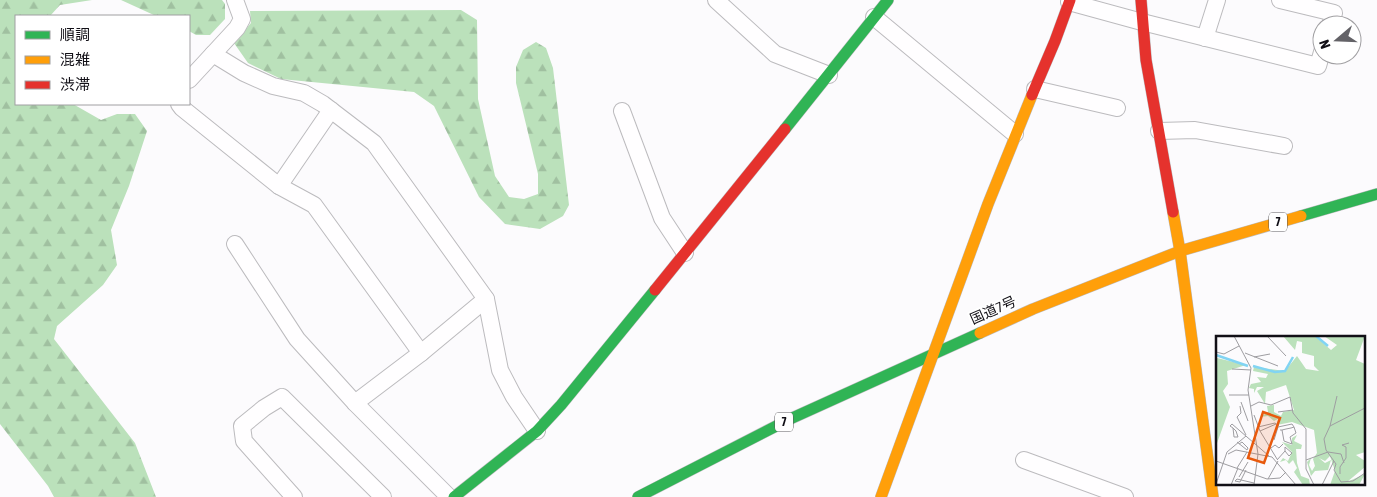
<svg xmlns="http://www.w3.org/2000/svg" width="1377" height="497" font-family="'Asap Condensed','Noto Sans JP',sans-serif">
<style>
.forest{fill:url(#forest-firs)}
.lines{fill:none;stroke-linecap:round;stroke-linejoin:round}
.street-casing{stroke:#bcbbbe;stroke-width:18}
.fast-casing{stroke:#bcbbbe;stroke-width:12}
.slow-casing{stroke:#bcbbbe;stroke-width:12}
.jam-casing{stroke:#bcbbbe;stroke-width:12}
.street{stroke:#fffeff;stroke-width:16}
.fast{stroke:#30b455;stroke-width:11}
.slow{stroke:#ff9f0a;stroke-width:11}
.jam{stroke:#e5322d;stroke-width:11}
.labels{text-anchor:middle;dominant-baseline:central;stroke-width:4;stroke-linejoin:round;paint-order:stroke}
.shield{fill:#fff;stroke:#58575c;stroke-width:1}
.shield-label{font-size:12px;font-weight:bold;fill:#110f16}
.street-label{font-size:14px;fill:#110f16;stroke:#fff}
.inset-river{fill:none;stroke:#81d4f3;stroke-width:2.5}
.inset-road{fill:none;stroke:#9e9da1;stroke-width:1}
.view{fill:#e8590c;fill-opacity:0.15;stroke:#e8590c;stroke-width:2.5}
.inset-edge{fill:none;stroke:#110f16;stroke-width:2.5}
</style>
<defs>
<pattern id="forest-firs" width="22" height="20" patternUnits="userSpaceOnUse" patternTransform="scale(1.25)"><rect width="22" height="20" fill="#bbe1bb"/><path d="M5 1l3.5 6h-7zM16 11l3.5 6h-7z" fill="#a0c0a0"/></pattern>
</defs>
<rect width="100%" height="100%" fill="#fcfbfd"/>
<g class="forest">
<path d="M 0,0 L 92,0 L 60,5 L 50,16 L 16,16 L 16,104 L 73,104 L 101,120 L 117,114 L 135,114 L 147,131 L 129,186 L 111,230 L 117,265 L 103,285 L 57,326 L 54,339 L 135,443 L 156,497 L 54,497 L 48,486 L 0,424 Z"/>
<path d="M 121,0 L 222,0 L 225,4 L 225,19 L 210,35 L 196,35 L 189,31 L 189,16 L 156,16 Z"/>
<path d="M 461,10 L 477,20 L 478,99 L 495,176 L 509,197 L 524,199 L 538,194 L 538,174 L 516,83 L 516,67 L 523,50 L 536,42 L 546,48 L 553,68 L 569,205 L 563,216 L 540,229 L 505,224 L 479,197 L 434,106 L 414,92 L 281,79 L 248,63 L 234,43 L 251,23 L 250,11 Z"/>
</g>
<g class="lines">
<g class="street-casing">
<g id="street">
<path d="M 716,0 L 775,54 L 829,75"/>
<path d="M 1280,0 L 1334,13 L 1330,25"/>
<path d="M 1069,2 L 1142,22 L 1318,66 L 1322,52"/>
<path d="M 874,17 L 1015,134"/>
<path d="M 1205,38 L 1217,0"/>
<path d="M 213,54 L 244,73 L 273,86 L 304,93 L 323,104 L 374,143 L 486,299 L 500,370 L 514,397 L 537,431"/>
<path d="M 189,80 L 237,28 L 242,19 L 235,0"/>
<path d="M 1035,89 L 1117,108"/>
<path d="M 179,104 L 182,108 L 279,186 L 314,205 L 421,353 L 355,403 L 449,497"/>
<path d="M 622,111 L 662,218 L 685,253"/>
<path d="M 1159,131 L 1195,130 L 1284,146"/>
<path d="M 279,186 L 331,110"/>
<path d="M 235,244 L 297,339 L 355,403"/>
<path d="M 421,353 L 486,299"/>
<path d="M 1024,460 L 1125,497"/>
<path d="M 294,497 L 244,441 L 242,426 L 264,408 L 282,397 L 383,497"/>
</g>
</g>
<g class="fast-casing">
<g id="fast">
<path d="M 785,129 L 888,0"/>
<path d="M 1301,216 L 1377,194"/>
<path d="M 454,497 L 537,431 L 561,405 L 655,290"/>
<path d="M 638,497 L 790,419 L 980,333"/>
</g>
</g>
<g class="slow-casing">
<g id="slow">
<path d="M 1173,212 L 1180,251 L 1213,497"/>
<path d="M 980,333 L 1033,309 L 1180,251 L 1301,216"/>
<path d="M 881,497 L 988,204 L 1032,95"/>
</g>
</g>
<g class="jam-casing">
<g id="jam">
<path d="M 1141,0 L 1146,60 L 1173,212"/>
<path d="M 1032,95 L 1055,41 L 1070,0"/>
<path d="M 655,290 L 785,129"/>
</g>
</g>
<use href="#street" class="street"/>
<use href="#fast" class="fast"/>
<use href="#slow" class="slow"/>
<use href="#jam" class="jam"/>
</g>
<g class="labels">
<g class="shield">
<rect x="1269" y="212.5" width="18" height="19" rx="4"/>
<rect x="775" y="412.5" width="18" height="19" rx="4"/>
</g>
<g class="shield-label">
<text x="1278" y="222">7</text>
<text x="784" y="422">7</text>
</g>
<g class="street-label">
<text transform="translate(993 310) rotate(-24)">国道7号</text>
</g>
</g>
<g transform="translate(1216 336)">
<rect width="149" height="149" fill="#fcfbfd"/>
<path d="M 67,0 L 99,0 L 115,14 L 121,9 L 108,0 L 149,0 L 140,24 L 149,28 L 149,116 L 140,119 L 149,125 L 149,131 L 131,146 L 149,138 L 143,149 L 114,149 L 119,135 L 114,120 L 109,125 L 103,122 L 109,127 L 115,124 L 112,134 L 99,135 L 95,140 L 91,126 L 95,122 L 93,129 L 96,135 L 99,130 L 97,123 L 101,117 L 98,94 L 76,86 L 61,89 L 62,83 L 58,85 L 52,80 L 44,81 L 52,76 L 51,70 L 58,69 L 58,76 L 65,80 L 67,76 L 78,74 L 70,49 L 50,56 L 49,68 L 41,55 L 48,51 L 41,51 L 38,57 L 38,53 L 33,52 L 35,48 L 45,46 L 41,41 L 50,42 L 52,38 L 37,35 L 38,31 L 69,35 L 81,20 L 90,33 L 103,35 L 98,30 L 98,20 L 86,17 L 86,6 L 81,5 L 79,14 ZM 1,22 L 30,29 L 11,35 L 12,48 L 7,55 L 14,71 L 0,110 ZM 81,99 L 78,105 L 86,109 L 85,113 L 80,113 L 81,127 L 85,140 L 93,143 L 94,149 L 87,149 L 78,136 L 81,132 L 77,124 L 73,128 L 70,124 L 64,126 L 67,122 L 72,125 L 76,116 L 66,106 L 76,109 L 76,102 Z" fill="#bbe1bb"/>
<path class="inset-river" d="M 100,0 L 112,10M 0,19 L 32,30M 37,30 L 59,36 L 69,35 L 77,21"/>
<path class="inset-road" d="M 18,0 L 35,32 L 32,54 L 42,118 L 38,149M 51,0 L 70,20M 0,16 L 8,18 L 23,10M 29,17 L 62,30M 38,21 L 54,18M 16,33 L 35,34M 13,59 L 33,59M 25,66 L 32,85M 24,70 L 25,77 L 21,81 L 30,99M 35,70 L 43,66 L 55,69 L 74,61 L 77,77 L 90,93 L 90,133 L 98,149M 149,72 L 114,90 L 108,103 L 110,114 L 120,128 L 118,134 L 125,146 L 137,145 L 149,137M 62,76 L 77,74M 38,79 L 44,95 L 61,123M 16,88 L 53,120M 16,88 L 14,90 L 17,92 L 20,95 L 22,101 L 18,101 L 17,92M 114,90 L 121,60M 42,91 L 59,87 L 63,90M 64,94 L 66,94 L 70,93 L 75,92 L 78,91 L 80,97 L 74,101 L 76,108 L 68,105 L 66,94M 44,95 L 60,88M 58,104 L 62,91 L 76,88 L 78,91M 21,106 L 31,114 L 32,112 L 26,106 L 23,108M 55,112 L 59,109 L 63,112 L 67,108M 12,118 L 20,114 L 56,121 L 80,149M 61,124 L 69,115 L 69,111 L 76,117 L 73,120 L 69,115M 90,124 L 112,116 L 125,118 L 128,127M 0,125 L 51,143 L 64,142 L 70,136M 21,132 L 31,116M 30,134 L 24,146 L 19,145 L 21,143 L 25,144 L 38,147M 124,138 L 124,131 L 130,122 L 130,111 L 126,109 L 133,107M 23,141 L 32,126M 52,143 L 62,125M 0,148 L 11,116 L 30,100M 15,149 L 22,132M 106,149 L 118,125"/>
<path class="view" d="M 47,76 L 64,82 L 48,127 L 32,122 Z"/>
<rect width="149" height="149" class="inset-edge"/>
</g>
<rect x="15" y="15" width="175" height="90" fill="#ffffff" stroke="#a09fa2"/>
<rect x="25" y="31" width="25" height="8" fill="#30b455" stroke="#a09fa2"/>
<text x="60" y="40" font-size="15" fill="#110f16">順調</text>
<rect x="25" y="56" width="25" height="8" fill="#ff9f0a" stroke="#a09fa2"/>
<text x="60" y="65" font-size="15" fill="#110f16">混雑</text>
<rect x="25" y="81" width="25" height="8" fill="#e5322d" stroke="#a09fa2"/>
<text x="60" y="90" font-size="15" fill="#110f16">渋滞</text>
<g transform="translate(1337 40) rotate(251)"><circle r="24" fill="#ffffff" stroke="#a09fa2"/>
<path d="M0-4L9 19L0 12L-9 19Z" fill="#636267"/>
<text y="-8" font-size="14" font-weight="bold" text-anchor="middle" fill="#110f16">N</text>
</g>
</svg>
